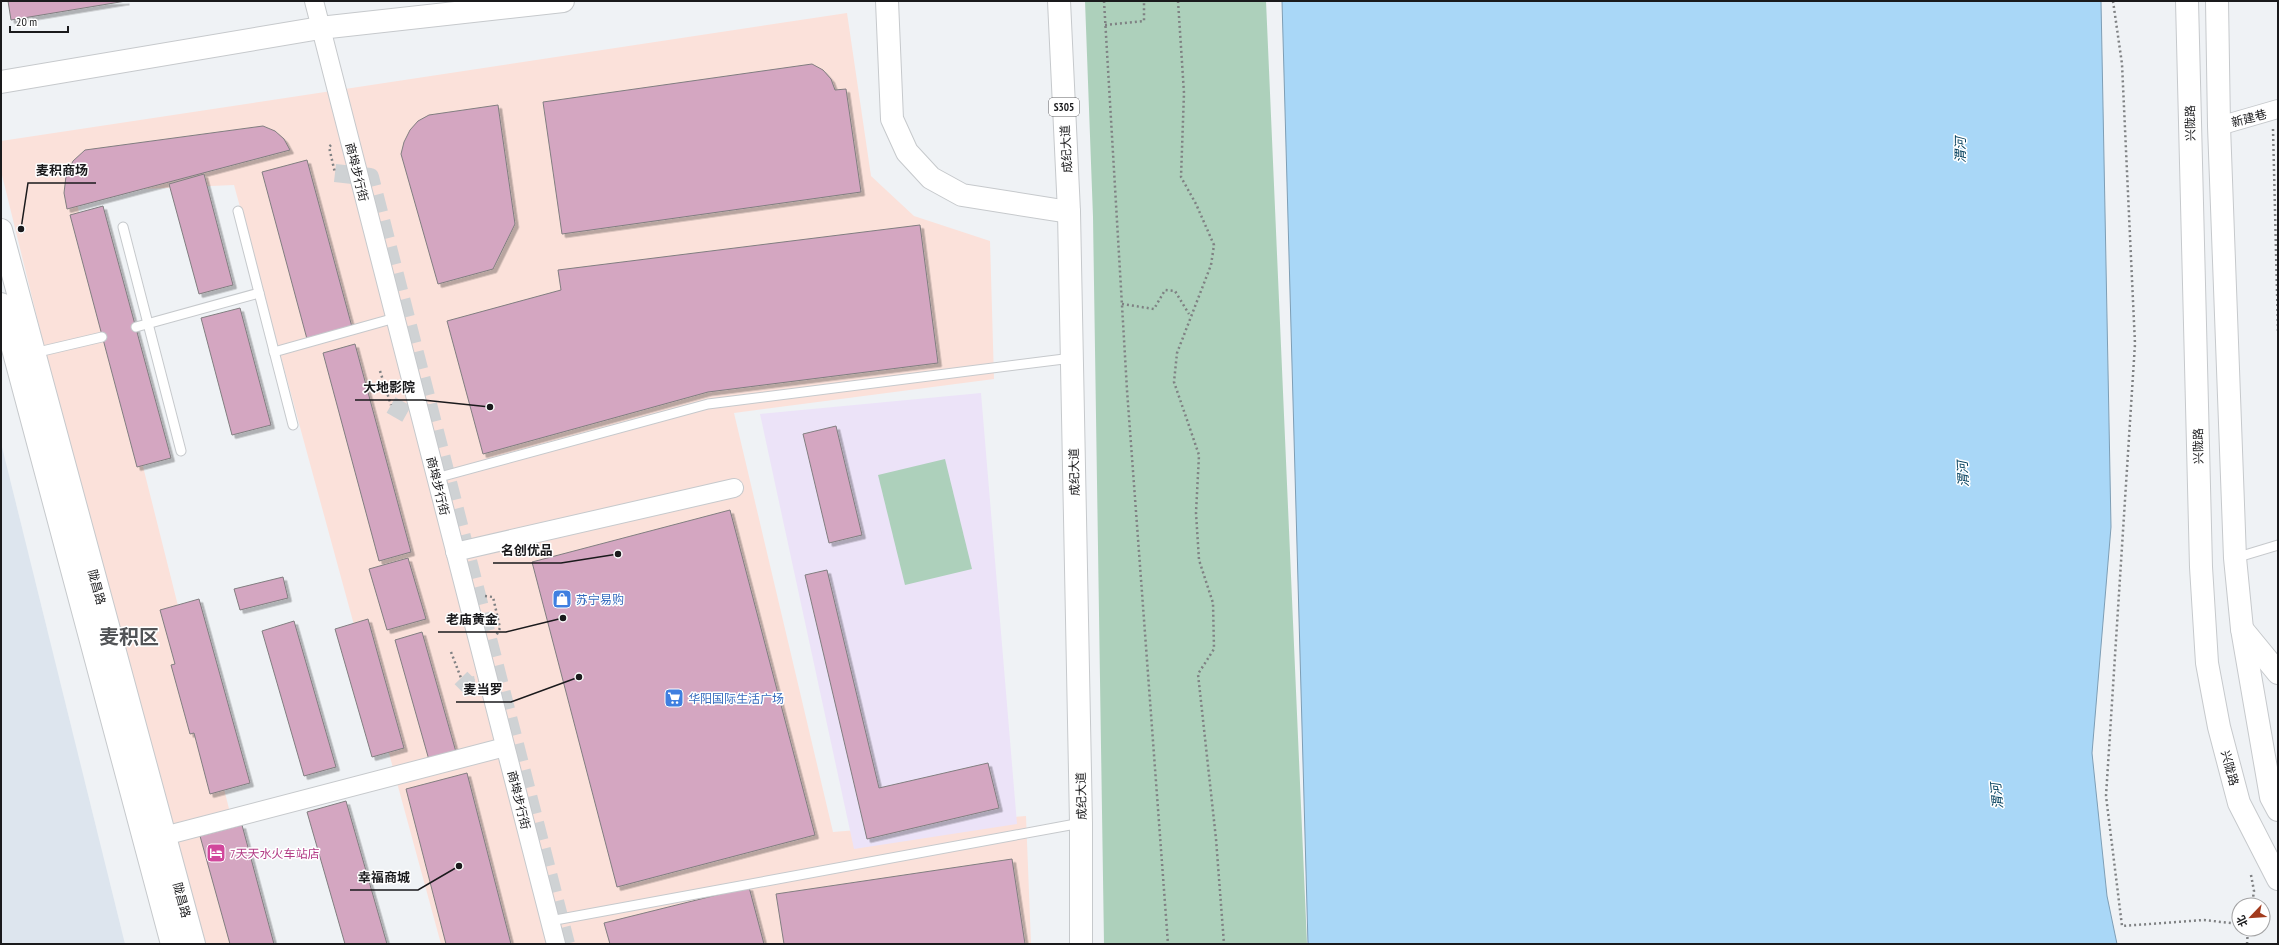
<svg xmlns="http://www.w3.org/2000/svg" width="2279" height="945" font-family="'PT Sans Narrow','Noto Sans SC',sans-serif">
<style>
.commercial{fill:#fbe1da}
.built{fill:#dde5ee}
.education{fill:#ece3f8}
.green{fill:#add0bb}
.water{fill:#a9d7f7;stroke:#7e9eb5}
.building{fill:#d4a6c1;stroke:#817e80;filter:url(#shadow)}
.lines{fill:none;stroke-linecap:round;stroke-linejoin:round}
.street-tunnel{stroke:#cfd2d4;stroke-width:18;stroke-dasharray:18 9;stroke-linecap:butt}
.lane-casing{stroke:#c6c9cc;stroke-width:11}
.street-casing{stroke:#c6c9cc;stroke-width:20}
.secondary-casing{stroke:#c6c9cc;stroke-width:24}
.primary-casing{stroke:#c6c9cc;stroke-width:24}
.highway-casing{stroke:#c6c9cc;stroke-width:24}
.path{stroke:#7f8183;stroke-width:2.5;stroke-dasharray:2 3;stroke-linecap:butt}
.lane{stroke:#fff;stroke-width:9}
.street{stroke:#fff;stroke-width:18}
.secondary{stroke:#fff;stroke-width:22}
.primary{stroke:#fff;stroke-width:22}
.highway{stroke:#fff;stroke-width:22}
.labels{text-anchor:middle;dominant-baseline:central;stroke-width:3;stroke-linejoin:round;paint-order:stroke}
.shield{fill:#fff;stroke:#5f5f60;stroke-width:1}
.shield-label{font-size:11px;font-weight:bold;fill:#1a1a1c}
.street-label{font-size:12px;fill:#1a1a1c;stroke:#fff}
.shop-label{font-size:12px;fill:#366cbe;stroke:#fff;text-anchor:start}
.hotel-label{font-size:12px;fill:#b23c85;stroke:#fff;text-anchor:start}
.water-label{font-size:13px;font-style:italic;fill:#04405e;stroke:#fff}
.town-label{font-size:20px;font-weight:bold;fill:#515356;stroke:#fff}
.leader{fill:none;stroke:#1a1a1c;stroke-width:1.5}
.callout-dot{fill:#1a1a1c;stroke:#fff;stroke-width:1.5}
.callout-label{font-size:13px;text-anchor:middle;font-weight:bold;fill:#1a1a1c;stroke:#fff;stroke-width:3;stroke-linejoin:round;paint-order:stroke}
</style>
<defs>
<filter id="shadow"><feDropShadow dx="3.5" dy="3.5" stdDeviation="0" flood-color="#0004"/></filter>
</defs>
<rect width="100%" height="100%" fill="#eff2f5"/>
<path class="commercial" d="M 847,13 L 871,176 L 914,216 L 990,241 L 994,379 L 734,413 L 833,832 L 1026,816 L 1031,944 L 441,944 L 234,185 L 74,192 L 263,944 L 191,944 L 1,171 L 1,141 Z"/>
<path class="built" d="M 1,443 L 125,944 L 1,944 Z"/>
<path class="education" d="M 981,393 L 1017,824 L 854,849 L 760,414 Z"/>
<g class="green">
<path d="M 1085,1 L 1266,1 L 1307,944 L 1104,944 L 1093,217 Z"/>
<path d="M 945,459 L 972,569 L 905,585 L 878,475 Z"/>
</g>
<path class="water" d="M 1282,1 L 2101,1 L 2111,527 L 2092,753 L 2107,896 L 2117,944 L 1308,944 Z"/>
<g class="building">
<path d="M 8,1 L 126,1 L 11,20 Z"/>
<path d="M 812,64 L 823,70 L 831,79 L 835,90 L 846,89 L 861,192 L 562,234 L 543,102 Z"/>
<path d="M 498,105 L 515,224 L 493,269 L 438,284 L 401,154 L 404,142 L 410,130 L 418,121 L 429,115 Z"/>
<path d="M 263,126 L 275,131 L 284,139 L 290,150 L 67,209 L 64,193 L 66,176 L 73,161 L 85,150 Z"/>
<path d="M 307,160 L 352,327 L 307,339 L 262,172 Z"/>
<path d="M 204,174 L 233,285 L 199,294 L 169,184 Z"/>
<path d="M 103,206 L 171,458 L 137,467 L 70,215 Z"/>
<path d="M 920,225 L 938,363 L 708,392 L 483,454 L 447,321 L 561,290 L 558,270 Z"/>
<path d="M 240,308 L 271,425 L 232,435 L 201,318 Z"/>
<path d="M 355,344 L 411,552 L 379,561 L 323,353 Z"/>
<path d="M 836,426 L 862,535 L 829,543 L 803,434 Z"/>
<path d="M 730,510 L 815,835 L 617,887 L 532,562 Z"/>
<path d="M 408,558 L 426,619 L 387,630 L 369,569 Z"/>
<path d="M 827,570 L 879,788 L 988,763 L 999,808 L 867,839 L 805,575 Z"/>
<path d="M 283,577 L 288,598 L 240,610 L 234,589 Z"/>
<path d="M 199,599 L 250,783 L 210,794 L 194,733 L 190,734 L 171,665 L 175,664 L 160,610 Z"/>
<path d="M 368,619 L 404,748 L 372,757 L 335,629 Z"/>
<path d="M 294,621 L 336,767 L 304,776 L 262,631 Z"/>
<path d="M 422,632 L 456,752 L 429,760 L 395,640 Z"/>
<path d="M 467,773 L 511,944 L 446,944 L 406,789 Z"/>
<path d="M 346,801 L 387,944 L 345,944 L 307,812 Z"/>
<path d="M 242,825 L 274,944 L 230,944 L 200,836 Z"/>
<path d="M 1012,859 L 1025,944 L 784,944 L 776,894 Z"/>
<path d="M 749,887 L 764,944 L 610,944 L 604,923 Z"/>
</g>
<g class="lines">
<g class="street-tunnel">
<path d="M 335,173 L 370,177 L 566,944"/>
<path d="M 391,405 L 407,414 L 431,413"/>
<path d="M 461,678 L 469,686 L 499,681"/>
</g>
<g class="lane-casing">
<g id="lane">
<path d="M 238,211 L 293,425"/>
<path d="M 123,227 L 181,451"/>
<path d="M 136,327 L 259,293"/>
<path d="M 274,352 L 395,318"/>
<path d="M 34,353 L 102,337"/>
<path d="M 436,478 L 708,404 L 1072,358"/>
<path d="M 2235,558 L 2278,545"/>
<path d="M 550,921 L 1081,823"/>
</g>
</g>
<g class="street-casing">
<g id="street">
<path d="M 314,1 L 556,944"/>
<path d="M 2219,126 L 2278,109"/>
<path d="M 455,552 L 734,488"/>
<path d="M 164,836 L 505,747"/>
</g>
</g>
<g class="secondary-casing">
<g id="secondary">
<path d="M 1,230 L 194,944"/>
<path d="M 1,304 L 172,944"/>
</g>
</g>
<g class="primary-casing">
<g id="primary">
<path d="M 887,1 L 892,119 L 907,152 L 931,178 L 962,195 L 1069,212"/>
<path d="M 1059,1 L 1069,212 L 1081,823 L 1081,944"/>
<path d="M 1,82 L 320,28 L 563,1"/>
<path d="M 2242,629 L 2278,673"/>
</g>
</g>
<g class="highway-casing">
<g id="highway">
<path d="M 2187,1 L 2201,567 L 2207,663 L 2219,727 L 2239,803 L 2278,879"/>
<path d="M 2217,1 L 2219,126 L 2235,558 L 2242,629 L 2271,797 L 2278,810"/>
</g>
</g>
<g class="path">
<path d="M 1104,1 L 1127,390 L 1168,944"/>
<path d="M 1178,1 L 1184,93 L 1181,177 L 1196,204 L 1214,245 L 1211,265 L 1177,353 L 1174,382 L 1199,455 L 1196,513 L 1199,560 L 1213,603 L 1214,649 L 1198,674 L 1216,839 L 1224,944"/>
<path d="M 2113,1 L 2122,64 L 2135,344 L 2106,796 L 2122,926 L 2204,920 L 2239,924"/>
<path d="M 1105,25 L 1144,21 L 1144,1"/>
<path d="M 2273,129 L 2278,332"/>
<path d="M 331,145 L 329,147 L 335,173"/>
<path d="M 1122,304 L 1154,309 L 1165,290 L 1175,291 L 1189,314"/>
<path d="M 380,371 L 391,405"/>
<path d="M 485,596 L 493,597 L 500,628 L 496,636"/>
<path d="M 451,652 L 461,678"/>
<path d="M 2251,875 L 2254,891 L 2252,905"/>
<path d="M 2247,944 L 2248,929"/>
</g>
<use href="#lane" class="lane"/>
<use href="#street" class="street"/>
<use href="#secondary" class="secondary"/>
<use href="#primary" class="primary"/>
<use href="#highway" class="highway"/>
</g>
<defs>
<g id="shop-square" transform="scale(1)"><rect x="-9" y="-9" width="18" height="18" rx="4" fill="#3f7fe0" stroke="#fff"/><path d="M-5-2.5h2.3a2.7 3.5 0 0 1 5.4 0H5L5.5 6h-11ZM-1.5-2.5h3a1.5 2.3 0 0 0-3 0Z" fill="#fff"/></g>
<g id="supermarket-square" transform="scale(1)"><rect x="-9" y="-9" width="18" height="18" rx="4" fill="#3f7fe0" stroke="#fff"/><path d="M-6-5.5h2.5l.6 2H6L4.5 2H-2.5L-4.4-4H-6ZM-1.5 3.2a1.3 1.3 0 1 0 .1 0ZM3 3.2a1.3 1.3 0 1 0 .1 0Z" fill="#fff"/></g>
<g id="hotel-square" transform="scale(1)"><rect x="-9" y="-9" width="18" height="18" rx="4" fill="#d1479c" stroke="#fff"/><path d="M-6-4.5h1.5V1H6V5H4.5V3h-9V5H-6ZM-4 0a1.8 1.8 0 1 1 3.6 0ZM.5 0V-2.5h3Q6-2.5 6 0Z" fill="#fff"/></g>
</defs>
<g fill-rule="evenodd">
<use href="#shop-square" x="562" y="599"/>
<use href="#supermarket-square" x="674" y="698"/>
<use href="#hotel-square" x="216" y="853"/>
</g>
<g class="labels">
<rect class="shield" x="1049" y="98" width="30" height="18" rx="3"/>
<g class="shield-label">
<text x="1064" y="107">S305</text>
</g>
<g class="street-label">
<text transform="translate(2249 118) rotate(-15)">新建巷</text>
<text transform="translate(2190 123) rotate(-91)">兴陇路</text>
<text transform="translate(1066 149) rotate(-93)">成纪大道</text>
<text transform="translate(357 172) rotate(76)">商埠步行街</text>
<text transform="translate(2198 446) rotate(-91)">兴陇路</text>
<text transform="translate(1074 472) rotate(-91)">成纪大道</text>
<text transform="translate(438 486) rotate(76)">商埠步行街</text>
<text transform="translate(97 587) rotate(75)">陇昌路</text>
<text transform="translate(2230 768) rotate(75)">兴陇路</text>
<text transform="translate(1081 796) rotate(-91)">成纪大道</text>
<text transform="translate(519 800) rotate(76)">商埠步行街</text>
<text transform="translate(182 900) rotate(75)">陇昌路</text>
</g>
<g class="shop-label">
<text x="576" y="599">苏宁易购</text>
<text x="688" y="698">华阳国际生活广场</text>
</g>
<g class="hotel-label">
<text x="230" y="853">7天天水火车站店</text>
</g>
<g class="water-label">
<text transform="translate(1960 150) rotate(-90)">渭河</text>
<text transform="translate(1963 474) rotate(-93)">渭河</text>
<text transform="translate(1997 796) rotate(-96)">渭河</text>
</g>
<g class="town-label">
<text x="129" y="637">麦积区</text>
</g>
</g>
<path class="leader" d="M21 229L28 183H96M490 407L423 400H355M618 554L561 563H493M563 618L506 632H438M579 677L511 702H456M459 866L418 890H350"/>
<g class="callout-dot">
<circle cx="21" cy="229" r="4"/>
<circle cx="490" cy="407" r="4"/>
<circle cx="618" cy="554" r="4"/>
<circle cx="563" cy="618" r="4"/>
<circle cx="579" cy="677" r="4"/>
<circle cx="459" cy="866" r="4"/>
</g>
<g class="callout-label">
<text x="62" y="175">麦积商场</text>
<text x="389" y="392">大地影院</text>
<text x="527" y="555">名创优品</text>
<text x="472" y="624">老庙黄金</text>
<text x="483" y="694">麦当罗</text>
<text x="384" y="882">幸福商城</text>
</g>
<rect width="2279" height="945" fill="none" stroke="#1a1a1c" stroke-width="4"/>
<g transform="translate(2251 917) rotate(245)"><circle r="19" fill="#ffffff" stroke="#a3a3a4"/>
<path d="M0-3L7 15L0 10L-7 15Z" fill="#a23a1c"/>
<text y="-6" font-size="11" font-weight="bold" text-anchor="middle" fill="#1a1a1c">北</text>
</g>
<path d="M10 26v6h58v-6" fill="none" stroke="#1a1a1c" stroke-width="2"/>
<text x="16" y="26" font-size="12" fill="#1a1a1c" stroke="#ffffff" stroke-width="3" paint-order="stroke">20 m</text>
</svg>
